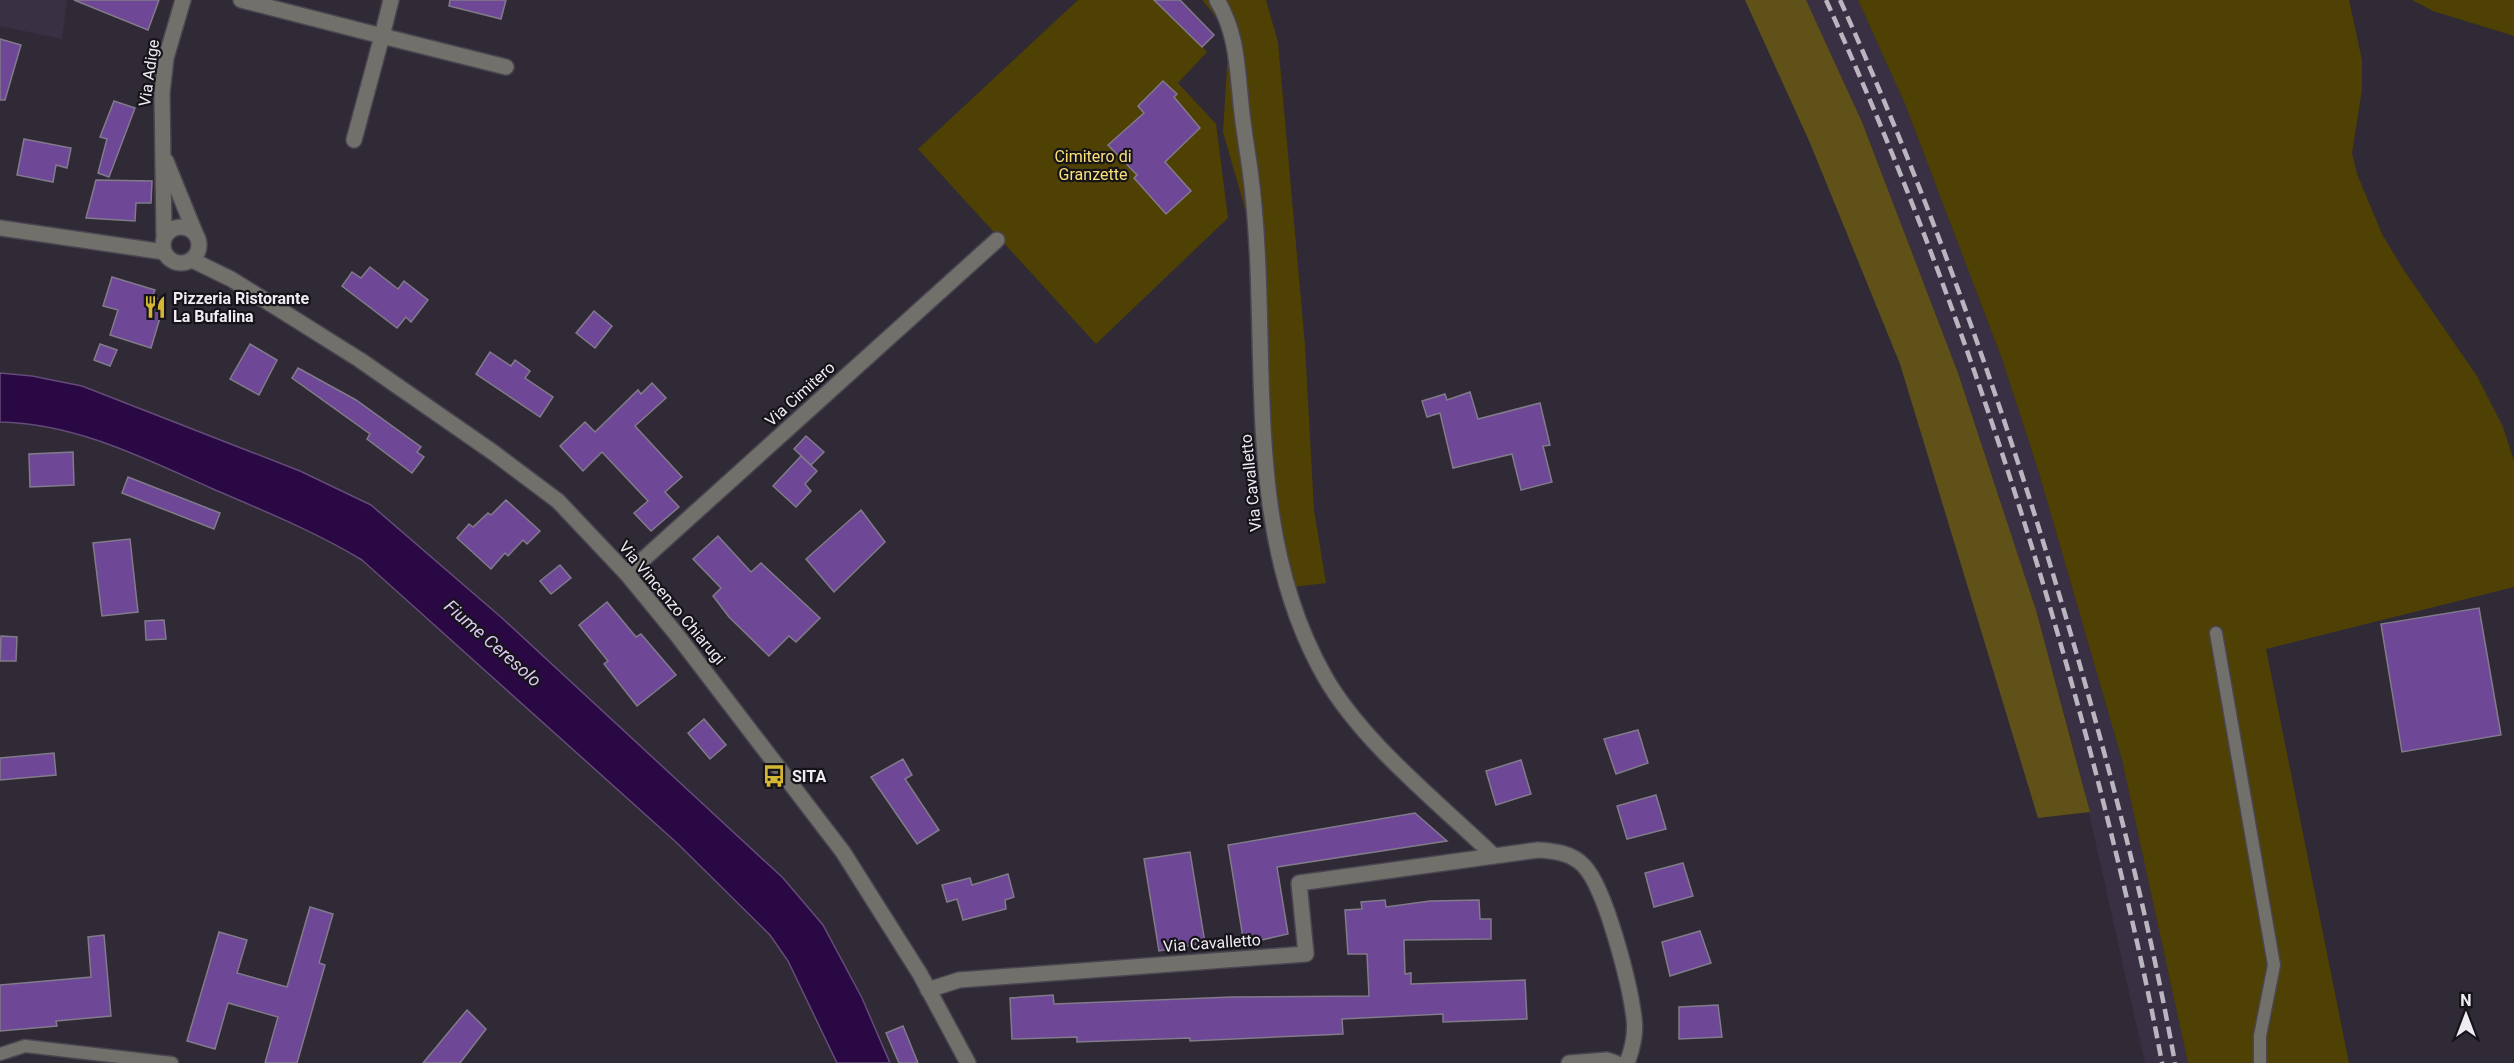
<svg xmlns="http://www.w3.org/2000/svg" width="2514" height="1063" font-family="Roboto,sans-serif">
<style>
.built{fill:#393143}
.green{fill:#4e4103}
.forest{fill:#5f5118}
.water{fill:#290843;stroke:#644c78;stroke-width:1.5}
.building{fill:#6e4797;stroke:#817b8a;stroke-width:1.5}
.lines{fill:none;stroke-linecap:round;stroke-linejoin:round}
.service-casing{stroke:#4a4550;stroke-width:15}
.minor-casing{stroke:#4a4550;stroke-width:18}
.tertiary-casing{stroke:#4a4550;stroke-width:18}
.service{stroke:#72706a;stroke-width:12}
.minor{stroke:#72706a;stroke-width:15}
.tertiary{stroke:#72706a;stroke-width:15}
.rail{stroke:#bab6c0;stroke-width:4.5;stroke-dasharray:12 6;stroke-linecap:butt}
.labels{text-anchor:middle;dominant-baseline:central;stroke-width:4.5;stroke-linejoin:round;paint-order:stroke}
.street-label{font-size:16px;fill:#eeebf3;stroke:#161419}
.park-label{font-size:16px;fill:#fae079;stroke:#161419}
.poi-label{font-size:16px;font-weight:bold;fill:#eeebf3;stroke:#161419;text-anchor:start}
.water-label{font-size:18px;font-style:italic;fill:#dac7f3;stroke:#161419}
</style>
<rect width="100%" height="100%" fill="#2f2a36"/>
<g class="built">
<path d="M 0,0 L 67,0 L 62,39 L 0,26 Z"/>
<path d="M 1806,0 L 1858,0 L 1905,104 L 2002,359 L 2039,473 L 2122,760 L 2188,1063 L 2145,1063 L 2079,768 L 2036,610 L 1958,373 L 1862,122 Z"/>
</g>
<g class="green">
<path d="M 1078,0 L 1180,0 L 1214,35 L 1202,46 L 1207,52 L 1178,83 L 1216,124 L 1228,218 L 1096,344 L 918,149 Z"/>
<path d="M 1202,0 L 1266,0 L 1278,42 L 1305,345 L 1314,510 L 1326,583 L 1293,587 L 1276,520 L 1269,385 L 1254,240 L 1223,132 L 1229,33 Z"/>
<path d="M 1858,0 L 2349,0 L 2362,60 L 2362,89 L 2352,153 L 2357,174 L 2382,234 L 2403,269 L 2477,376 L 2503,427 L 2514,461 L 2514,587 L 2266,649 L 2349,1063 L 2188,1063 L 2122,760 L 2039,473 L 2002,359 L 1905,104 Z"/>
<path d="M 2412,0 L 2514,0 L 2514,36 L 2433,11 Z"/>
</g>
<path class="forest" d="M 1745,0 L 1806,0 L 1862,122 L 1958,373 L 2036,610 L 2090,812 L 2038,818 L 1900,364 L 1810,143 Z"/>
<path class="water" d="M 0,373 L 32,376 L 82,386 L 300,471 L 371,505 L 502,618 L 783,878 L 823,925 L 862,998 L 890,1063 L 837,1063 L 788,961 L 770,935 L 677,843 L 362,560 C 314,531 264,511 213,489 C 146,459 75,423 0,422 Z"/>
<g class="building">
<path d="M 74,0 L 159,0 L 148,30 Z"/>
<path d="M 450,0 L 506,0 L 501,19 L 449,6 Z"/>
<path d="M 1154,0 L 1180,0 L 1214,35 L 1202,47 Z"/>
<path d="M 0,39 L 21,45 L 5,100 L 0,100 Z"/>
<path d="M 1163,81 L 1177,94 L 1174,97 L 1200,128 L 1165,162 L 1191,191 L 1166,214 L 1134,178 L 1137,175 L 1108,145 L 1144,113 L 1138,106 Z"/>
<path d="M 114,101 L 135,108 L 109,177 L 98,173 L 107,139 L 100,137 Z"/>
<path d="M 24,139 L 71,148 L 67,168 L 56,165 L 53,182 L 17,175 Z"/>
<path d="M 96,180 L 152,181 L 151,203 L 136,203 L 135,221 L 86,218 Z"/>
<path d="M 370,267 L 398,289 L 404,281 L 428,300 L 411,322 L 406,317 L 397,328 L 342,286 L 352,272 L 361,278 Z"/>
<path d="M 112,277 L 155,290 L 152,297 L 165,301 L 151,348 L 110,335 L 118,310 L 103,306 Z"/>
<path d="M 594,311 L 612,326 L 595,348 L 576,333 Z"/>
<path d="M 100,344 L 117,350 L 110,366 L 94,360 Z"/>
<path d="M 250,344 L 277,360 L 259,395 L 230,379 Z"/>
<path d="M 490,352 L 511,366 L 515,360 L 530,371 L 525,378 L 553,397 L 540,417 L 476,374 Z"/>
<path d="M 298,368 L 356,400 L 421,447 L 417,452 L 424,457 L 412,473 L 367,439 L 370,434 L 292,378 Z"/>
<path d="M 652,383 L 666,398 L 635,426 L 682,477 L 665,492 L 679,507 L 651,531 L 634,513 L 648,501 L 602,452 L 583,471 L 560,446 L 585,422 L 595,432 L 638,390 L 641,394 Z"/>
<path d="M 1470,392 L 1478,419 L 1540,403 L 1550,445 L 1543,446 L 1552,482 L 1521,490 L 1512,454 L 1453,468 L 1440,413 L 1427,417 L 1422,401 L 1445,394 L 1447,400 Z"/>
<path d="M 806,436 L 824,452 L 811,465 L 794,449 Z"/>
<path d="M 73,452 L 74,485 L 30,487 L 29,454 Z"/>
<path d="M 801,456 L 817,471 L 805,484 L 811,491 L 796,507 L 773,486 Z"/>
<path d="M 128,477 L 220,513 L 214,529 L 122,493 Z"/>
<path d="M 506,500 L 540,531 L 527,544 L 523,540 L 508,556 L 505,553 L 491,569 L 457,538 L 469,524 L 473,527 L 488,513 L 491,515 Z"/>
<path d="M 861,510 L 885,542 L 834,592 L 806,559 Z"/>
<path d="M 718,536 L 751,572 L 761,563 L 820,618 L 796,642 L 789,636 L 769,656 L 729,617 L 713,596 L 721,588 L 693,559 Z"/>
<path d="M 130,539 L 138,612 L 102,616 L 93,543 Z"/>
<path d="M 560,565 L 571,578 L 551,594 L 540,581 Z"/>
<path d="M 607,602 L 636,637 L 641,634 L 676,675 L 637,706 L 604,664 L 608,661 L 579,625 Z"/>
<path d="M 2479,608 L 2501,735 L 2402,752 L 2381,624 Z"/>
<path d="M 164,620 L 166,639 L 146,640 L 145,621 Z"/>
<path d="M 1,636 L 17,637 L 16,661 L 0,661 Z"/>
<path d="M 704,719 L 726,745 L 710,759 L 688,733 Z"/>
<path d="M 1638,730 L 1648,763 L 1616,774 L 1604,739 Z"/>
<path d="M 54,753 L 56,775 L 0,780 L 0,758 Z"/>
<path d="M 903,759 L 912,775 L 905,779 L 939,830 L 917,844 L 871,777 Z"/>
<path d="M 1521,760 L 1531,794 L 1496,805 L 1486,771 Z"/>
<path d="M 1656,795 L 1666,829 L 1627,839 L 1617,806 Z"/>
<path d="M 1415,813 L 1447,841 L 1277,867 L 1288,934 L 1244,944 L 1228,845 Z"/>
<path d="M 1190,852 L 1205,943 L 1159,951 L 1144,859 Z"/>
<path d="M 1683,863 L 1693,896 L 1654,907 L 1645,873 Z"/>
<path d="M 1008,874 L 1014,897 L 1005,900 L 1006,909 L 963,920 L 957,899 L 947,902 L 942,885 L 970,878 L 972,885 Z"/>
<path d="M 1385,900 L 1386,907 L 1430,901 L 1479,900 L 1480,919 L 1491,919 L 1491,939 L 1404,940 L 1405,974 L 1411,973 L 1411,984 L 1525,980 L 1527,1019 L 1443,1022 L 1443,1014 L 1342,1019 L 1343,1034 L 1190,1041 L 1190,1038 L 1077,1042 L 1077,1037 L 1012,1039 L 1010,998 L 1053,995 L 1054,1004 L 1232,997 L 1369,996 L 1367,954 L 1348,954 L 1345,910 L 1362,909 L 1361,902 Z"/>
<path d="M 310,907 L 333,914 L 319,963 L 325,965 L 297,1063 L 265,1063 L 278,1017 L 228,1003 L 215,1049 L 187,1041 L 219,932 L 247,940 L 237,973 L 287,987 Z"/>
<path d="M 1700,931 L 1711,963 L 1670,976 L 1662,942 Z"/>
<path d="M 104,935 L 111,1016 L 56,1021 L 57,1026 L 0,1031 L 0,985 L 91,977 L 88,937 Z"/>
<path d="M 1718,1005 L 1722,1037 L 1679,1039 L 1679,1007 Z"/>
<path d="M 467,1010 L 486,1029 L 460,1063 L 423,1063 Z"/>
<path d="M 903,1026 L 918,1063 L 899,1063 L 886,1033 Z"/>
</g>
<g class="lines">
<g class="service-casing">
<g id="service">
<path d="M 2216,633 L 2274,965 L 2260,1036 L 2260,1063"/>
<path d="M 0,1054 L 25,1046 L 172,1063"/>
</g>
</g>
<g class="minor-casing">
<g id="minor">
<path d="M 241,0 L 382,36 L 391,0"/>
<path d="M 1217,0 C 1237,33 1237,67 1241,104 C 1243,126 1247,148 1250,170 C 1273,339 1237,523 1325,677 C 1362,742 1439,803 1493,855"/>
<path d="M 354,140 L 382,36 L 506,67"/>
<path d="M 166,161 L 196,235"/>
<path d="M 164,237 L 162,93 L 166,58 L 183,0"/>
<path d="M 627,574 L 997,240"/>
<path d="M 928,990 L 959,980 L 1306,954 L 1299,883 L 1538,850 C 1555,851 1572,853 1584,866 C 1606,889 1630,985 1634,1018 C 1636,1032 1632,1050 1627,1063"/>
<path d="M 1569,1063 L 1607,1060 L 1616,1063"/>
</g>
</g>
<g class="tertiary-casing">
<g id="tertiary">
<circle cx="181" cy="245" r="18"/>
<path d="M 0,228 L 164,252"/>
<path d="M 192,260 L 231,279 L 360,360 L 494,453 L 558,501 L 627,574 L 677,635 L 843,852 L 920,974 L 968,1063"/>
</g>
</g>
<use href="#service" class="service"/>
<use href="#minor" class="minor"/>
<use href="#tertiary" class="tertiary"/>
<g class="rail">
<path d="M 1826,0 C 1941,253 2031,520 2100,789 C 2123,880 2145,971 2162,1063"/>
<path d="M 1840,0 C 1931,201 2005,410 2067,621 C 2110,767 2148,914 2175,1063"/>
</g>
</g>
<defs>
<g id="restaurant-bare" transform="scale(1.8)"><path d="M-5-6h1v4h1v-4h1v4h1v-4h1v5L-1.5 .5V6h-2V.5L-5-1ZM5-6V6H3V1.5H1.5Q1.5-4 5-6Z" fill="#d4b635" stroke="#161419" stroke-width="2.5" paint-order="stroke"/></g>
<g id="bus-bare" transform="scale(1.8)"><path d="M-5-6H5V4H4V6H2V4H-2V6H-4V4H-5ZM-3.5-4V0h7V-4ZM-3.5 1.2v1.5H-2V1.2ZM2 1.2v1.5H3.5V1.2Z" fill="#d4b635" stroke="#161419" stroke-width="2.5" paint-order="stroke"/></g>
</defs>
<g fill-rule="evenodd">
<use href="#restaurant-bare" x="155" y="307"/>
<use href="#bus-bare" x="774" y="776"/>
</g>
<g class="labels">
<g class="street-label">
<text transform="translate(149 73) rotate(-82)">Via Adige</text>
<text transform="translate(800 394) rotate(-42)">Via Cimitero</text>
<text transform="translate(1251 483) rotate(-96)">Via Cavalletto</text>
<text transform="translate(672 603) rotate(50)">Via Vincenzo Chiarugi</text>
<text transform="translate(1212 943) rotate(-4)">Via Cavalletto</text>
</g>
<g class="park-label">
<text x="1093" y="156">Cimitero di<tspan x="1093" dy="18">Granzette</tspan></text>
</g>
<g class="poi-label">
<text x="173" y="298">Pizzeria Ristorante<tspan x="173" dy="18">La Bufalina</tspan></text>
<text x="792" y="776">SITA</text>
</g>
<g class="water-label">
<text transform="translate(493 643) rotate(41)">Fiume Ceresolo</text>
</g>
</g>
<g transform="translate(2466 1015)" stroke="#161419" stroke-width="4.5" paint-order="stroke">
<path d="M0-4.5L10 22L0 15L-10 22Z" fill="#eeebf3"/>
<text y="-9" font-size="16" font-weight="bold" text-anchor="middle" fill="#eeebf3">N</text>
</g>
</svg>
